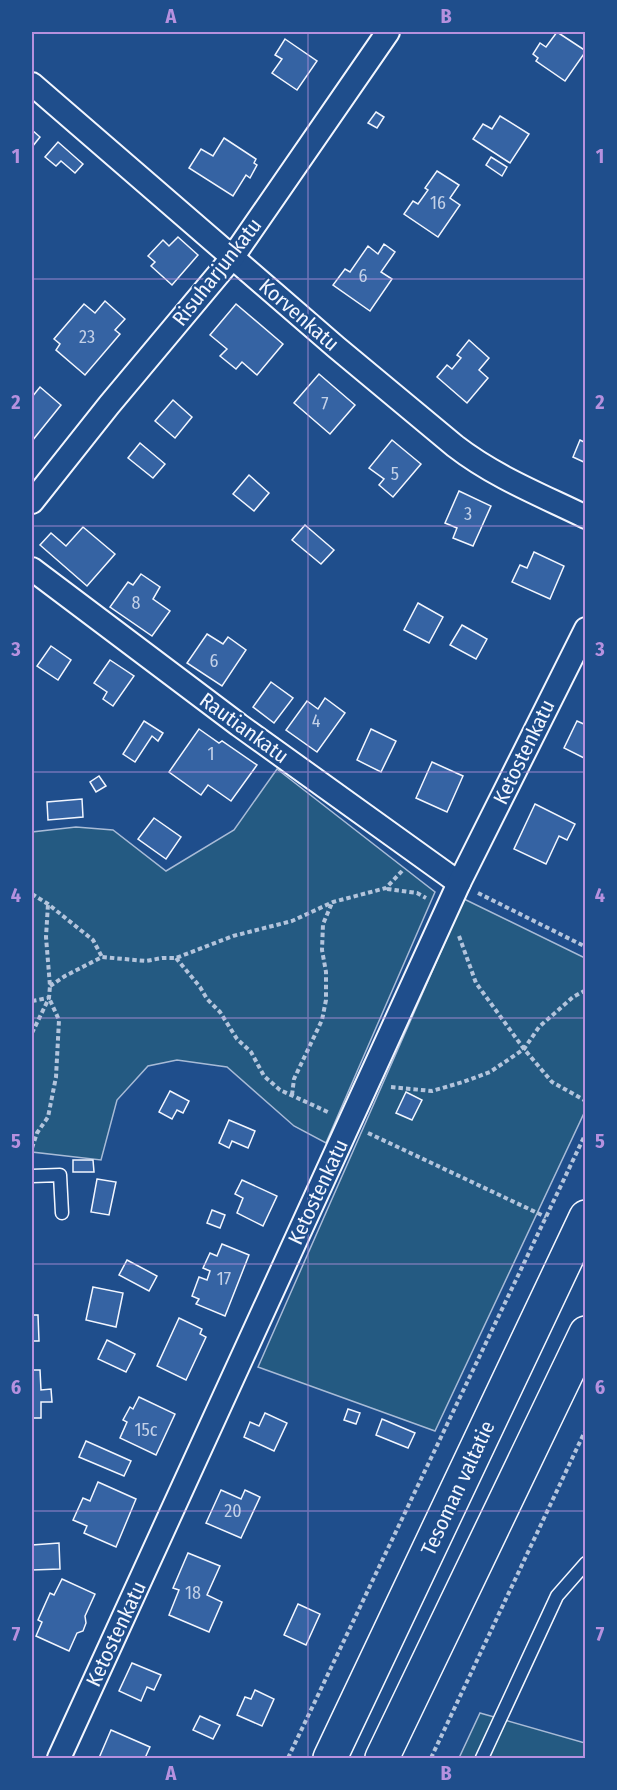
<svg xmlns="http://www.w3.org/2000/svg" width="617" height="1790" font-family="'Fira Sans Condensed',sans-serif">
<style>
.green{fill:#245a82;stroke:#a8bbd7;stroke-width:1.5}
.building{fill:#3563a3;stroke:#f2f6ff;stroke-width:1.5}
.lines{fill:none;stroke-linecap:round;stroke-linejoin:round}
.service-casing{stroke:#f2f6ff;stroke-width:15}
.minor-casing{stroke:#f2f6ff;stroke-width:26}
.primary-casing{stroke:#f2f6ff;stroke-width:36}
.path{stroke:#b3c4dc;stroke-width:4;stroke-dasharray:4.5 3;stroke-linecap:butt}
.service{stroke:#1f4e8c;stroke-width:12}
.minor{stroke:#1f4e8c;stroke-width:22}
.primary{stroke:#1f4e8c;stroke-width:33}
.grid{fill:none;stroke:#b691df;stroke-width:1.5;stroke-opacity:0.55}
.labels{text-anchor:middle;dominant-baseline:central;stroke-width:4.5;stroke-linejoin:round;paint-order:stroke}
.number-label{font-size:18px;fill:#c3d1e8}
.street-label{font-size:21px;fill:#f2f6ff;stroke:#1f4e8c}
.neatline{fill:none;stroke:#b691df;stroke-width:2}
.grid-label{font-size:20px;text-anchor:middle;font-weight:bold;fill:#b691df}
</style>
<rect width="100%" height="100%" fill="#1f4e8c"/>
<g class="green">
<path d="M 277,769 L 435,892 L 326,1143 L 294,1126 L 227,1067 L 177,1060 L 148,1066 L 117,1100 L 101,1160 L 32,1152 L 32,832 L 76,827 L 113,830 L 166,871 L 234,830 Z"/>
<path d="M 464,899 L 585,958 L 585,1111 L 435,1431 L 258,1367 Z"/>
<path d="M 480,1713 L 585,1743 L 585,1758 L 459,1758 Z"/>
</g>
<g class="building">
<path d="M 557,32 L 586,51 L 565,81 L 536,61 L 538,58 L 533,54 L 540,43 L 546,47 Z"/>
<path d="M 285,39 L 317,61 L 297,90 L 272,73 L 282,59 L 275,55 Z"/>
<path d="M 376,112 L 384,117 L 377,128 L 368,123 Z"/>
<path d="M 500,116 L 529,134 L 510,163 L 473,139 L 483,124 L 492,129 Z"/>
<path d="M 32,130 L 40,137 L 32,147 Z"/>
<path d="M 224,138 L 256,159 L 254,163 L 257,165 L 250,178 L 246,175 L 233,196 L 189,168 L 201,149 L 213,156 Z"/>
<path d="M 58,142 L 83,164 L 75,173 L 61,161 L 56,166 L 45,157 Z"/>
<path d="M 491,157 L 507,167 L 502,176 L 486,165 Z"/>
<path d="M 437,171 L 459,185 L 450,198 L 460,205 L 438,237 L 404,214 L 413,201 L 418,204 L 428,190 L 425,188 Z"/>
<path d="M 178,237 L 198,255 L 172,285 L 151,266 L 155,262 L 148,256 L 163,240 L 169,246 Z"/>
<path d="M 384,244 L 395,252 L 381,272 L 392,279 L 370,311 L 333,285 L 345,269 L 350,272 L 368,246 L 378,254 Z"/>
<path d="M 105,301 L 125,319 L 115,330 L 120,334 L 85,375 L 56,350 L 60,344 L 54,339 L 84,304 L 95,313 Z"/>
<path d="M 236,304 L 283,344 L 257,375 L 242,362 L 236,369 L 220,356 L 227,349 L 210,335 Z"/>
<path d="M 469,340 L 489,358 L 479,370 L 488,378 L 467,403 L 437,377 L 447,365 L 452,369 L 461,358 L 457,355 Z"/>
<path d="M 319,374 L 355,405 L 330,434 L 294,403 Z"/>
<path d="M 40,387 L 61,405 L 32,441 L 32,397 Z"/>
<path d="M 173,400 L 192,417 L 175,438 L 155,421 Z"/>
<path d="M 392,440 L 421,464 L 393,497 L 379,485 L 384,479 L 369,468 Z"/>
<path d="M 580,440 L 586,443 L 586,463 L 573,457 Z"/>
<path d="M 140,443 L 165,464 L 153,478 L 128,458 Z"/>
<path d="M 249,475 L 269,493 L 254,511 L 233,494 Z"/>
<path d="M 459,491 L 491,506 L 473,546 L 453,538 L 457,528 L 445,523 Z"/>
<path d="M 305,525 L 334,550 L 321,564 L 292,540 Z"/>
<path d="M 83,527 L 115,554 L 87,586 L 40,545 L 51,533 L 66,546 Z"/>
<path d="M 534,552 L 564,566 L 550,599 L 512,582 L 520,565 L 527,568 Z"/>
<path d="M 141,574 L 160,587 L 153,599 L 170,611 L 152,636 L 110,607 L 128,582 L 133,585 Z"/>
<path d="M 418,603 L 443,617 L 429,643 L 404,630 Z"/>
<path d="M 462,625 L 487,639 L 476,659 L 450,645 Z"/>
<path d="M 207,634 L 223,644 L 228,637 L 246,650 L 222,686 L 187,663 Z"/>
<path d="M 51,646 L 71,660 L 58,680 L 37,666 Z"/>
<path d="M 110,660 L 134,676 L 113,706 L 103,699 L 107,692 L 94,683 Z"/>
<path d="M 271,682 L 293,698 L 274,723 L 253,707 Z"/>
<path d="M 325,698 L 345,713 L 317,752 L 286,730 L 307,701 L 318,709 Z"/>
<path d="M 144,721 L 163,733 L 158,741 L 152,736 L 135,762 L 123,754 Z"/>
<path d="M 577,721 L 586,725 L 586,759 L 564,748 Z"/>
<path d="M 199,729 L 219,743 L 222,741 L 257,765 L 231,801 L 208,785 L 201,795 L 169,772 Z"/>
<path d="M 371,729 L 396,741 L 381,772 L 357,760 Z"/>
<path d="M 432,762 L 463,776 L 447,812 L 416,798 Z"/>
<path d="M 99,776 L 106,786 L 96,792 L 90,782 Z"/>
<path d="M 82,799 L 83,817 L 48,820 L 47,802 Z"/>
<path d="M 535,804 L 575,824 L 567,840 L 559,836 L 546,864 L 514,849 Z"/>
<path d="M 154,818 L 181,837 L 166,859 L 138,839 Z"/>
<path d="M 170,1091 L 189,1101 L 183,1113 L 177,1110 L 172,1119 L 159,1112 Z"/>
<path d="M 406,1092 L 422,1100 L 412,1120 L 396,1113 Z"/>
<path d="M 229,1120 L 255,1131 L 248,1148 L 232,1141 L 229,1148 L 219,1143 Z"/>
<path d="M 73,1160 L 93,1160 L 94,1172 L 73,1172 Z"/>
<path d="M 97,1179 L 116,1182 L 109,1215 L 91,1212 Z"/>
<path d="M 242,1180 L 277,1196 L 263,1226 L 237,1213 L 243,1198 L 235,1194 Z"/>
<path d="M 212,1210 L 225,1215 L 220,1228 L 207,1223 Z"/>
<path d="M 222,1244 L 249,1255 L 225,1316 L 196,1304 L 199,1299 L 192,1296 L 199,1277 L 207,1280 L 210,1271 L 203,1268 L 210,1253 L 217,1256 Z"/>
<path d="M 127,1260 L 157,1276 L 149,1291 L 119,1275 Z"/>
<path d="M 93,1287 L 123,1293 L 116,1327 L 86,1320 Z"/>
<path d="M 32,1315 L 38,1315 L 39,1341 L 32,1341 Z"/>
<path d="M 179,1318 L 202,1329 L 200,1334 L 206,1337 L 186,1380 L 157,1366 Z"/>
<path d="M 107,1340 L 135,1354 L 126,1372 L 98,1359 Z"/>
<path d="M 32,1370 L 40,1370 L 41,1390 L 51,1389 L 52,1402 L 41,1402 L 41,1418 L 32,1418 Z"/>
<path d="M 139,1397 L 175,1414 L 156,1455 L 120,1438 L 127,1422 L 123,1420 L 130,1407 L 133,1409 Z"/>
<path d="M 348,1409 L 360,1413 L 356,1424 L 344,1420 Z"/>
<path d="M 265,1413 L 287,1423 L 274,1451 L 244,1437 L 250,1422 L 259,1426 Z"/>
<path d="M 382,1419 L 415,1433 L 408,1448 L 376,1435 Z"/>
<path d="M 86,1441 L 131,1461 L 124,1476 L 79,1457 Z"/>
<path d="M 98,1482 L 136,1499 L 116,1547 L 84,1533 L 87,1526 L 73,1520 L 83,1498 L 90,1501 Z"/>
<path d="M 221,1490 L 241,1499 L 245,1490 L 260,1497 L 241,1538 L 206,1523 Z"/>
<path d="M 59,1543 L 60,1569 L 32,1570 L 32,1545 Z"/>
<path d="M 188,1553 L 220,1566 L 207,1595 L 222,1602 L 209,1632 L 169,1615 L 179,1590 L 173,1588 Z"/>
<path d="M 62,1579 L 95,1594 L 85,1616 L 86,1623 L 83,1631 L 77,1633 L 69,1651 L 36,1636 L 42,1622 L 38,1620 L 50,1593 L 54,1595 Z"/>
<path d="M 298,1604 L 320,1614 L 306,1645 L 284,1635 Z"/>
<path d="M 132,1663 L 161,1675 L 154,1690 L 147,1687 L 141,1701 L 119,1691 Z"/>
<path d="M 255,1690 L 274,1699 L 262,1726 L 237,1715 L 245,1697 L 251,1699 Z"/>
<path d="M 200,1716 L 220,1725 L 213,1739 L 193,1730 Z"/>
<path d="M 111,1730 L 150,1747 L 145,1758 L 99,1758 Z"/>
</g>
<g class="lines">
<g class="service-casing">
<g id="service">
<path d="M 32,1176 L 60,1175 L 62,1213"/>
<path d="M 482,1758 L 557,1596 L 586,1563"/>
</g>
</g>
<g class="minor-casing">
<g id="minor">
<path d="M 32,84 L 336,347 L 455,446 C 495,477 541,495 586,517"/>
<path d="M 32,502 L 109,405 L 232,258 L 388,32"/>
<path d="M 32,569 L 239,725 L 459,883"/>
<path d="M 59,1758 L 459,883 L 586,629"/>
</g>
</g>
<g class="primary-casing">
<g id="primary">
<path d="M 330,1758 L 586,1217"/>
<path d="M 382,1758 L 586,1333"/>
</g>
</g>
<g class="path">
<path d="M 387,889 L 417,893 L 426,898"/>
<path d="M 478,893 L 586,947"/>
<path d="M 32,894 L 48,904 L 93,940 L 102,957"/>
<path d="M 459,936 L 476,983 L 524,1049 L 552,1082 L 586,1101"/>
<path d="M 176,958 L 200,987 L 207,999 L 220,1012 L 237,1039 L 251,1052 L 264,1076 L 280,1090 L 330,1113"/>
<path d="M 50,986 L 65,976 L 102,957 L 146,961 L 162,958 L 176,958 L 233,936 L 292,921 L 333,902 L 386,888 L 402,871"/>
<path d="M 32,1001 L 48,998"/>
<path d="M 32,1033 L 49,998 L 50,986 L 46,937 L 48,904"/>
<path d="M 391,1087 L 432,1091 L 463,1082 L 490,1072 L 524,1049 L 539,1027 L 573,997 L 586,990"/>
<path d="M 292,1095 L 294,1079 L 322,1020 L 326,1000 L 326,972 L 322,950 L 323,924 L 332,903"/>
<path d="M 368,1133 L 546,1217"/>
<path d="M 32,1148 L 37,1133 L 48,1117 L 56,1077 L 59,1020 L 49,998"/>
<path d="M 288,1758 L 586,1133"/>
<path d="M 431,1758 L 586,1429"/>
</g>
<use href="#service" class="service"/>
<use href="#minor" class="minor"/>
<use href="#primary" class="primary"/>
</g>
<path class="grid" d="M 308,32 L 308,1758M 32,279 L 586,279M 32,526 L 586,526M 32,772 L 586,772M 32,1018 L 586,1018M 32,1264 L 586,1264M 32,1511 L 586,1511"/>
<g class="labels">
<g class="number-label">
<text x="438" y="203">16</text>
<text x="363" y="276">6</text>
<text x="87" y="337">23</text>
<text x="325" y="404">7</text>
<text x="395" y="474">5</text>
<text x="468" y="514">3</text>
<text x="136" y="603">8</text>
<text x="214" y="661">6</text>
<text x="316" y="721">4</text>
<text x="211" y="754">1</text>
<text x="224" y="1279">17</text>
<text x="146" y="1430">15c</text>
<text x="233" y="1511">20</text>
<text x="193" y="1593">18</text>
</g>
<g class="street-label">
<text transform="translate(217 272) rotate(-52)">Risuharjunkatu</text>
<text transform="translate(299 315) rotate(41)">Korvenkatu</text>
<text transform="translate(244 728) rotate(36)">Rautiankatu</text>
<text transform="translate(524 752) rotate(-64)">Ketostenkatu</text>
<text transform="translate(318 1192) rotate(-65)">Ketostenkatu</text>
<text transform="translate(458 1488) rotate(-65)">Tesoman valtatie</text>
<text transform="translate(116 1634) rotate(-65)">Ketostenkatu</text>
</g>
</g>
<rect width="617" height="1790" fill="none" stroke="#1f4e8c" stroke-width="66"/>
<rect x="33" y="33" width="551" height="1724" class="neatline"/>
<g class="grid-label">
<text x="171" y="23">A</text>
<text x="446" y="23">B</text>
<text x="16" y="163">1</text>
<text x="600" y="163">1</text>
<text x="16" y="409">2</text>
<text x="600" y="409">2</text>
<text x="16" y="656">3</text>
<text x="600" y="656">3</text>
<text x="16" y="902">4</text>
<text x="600" y="902">4</text>
<text x="16" y="1148">5</text>
<text x="600" y="1148">5</text>
<text x="16" y="1394">6</text>
<text x="600" y="1394">6</text>
<text x="16" y="1641">7</text>
<text x="600" y="1641">7</text>
<text x="171" y="1780">A</text>
<text x="446" y="1780">B</text>
</g>
</svg>
